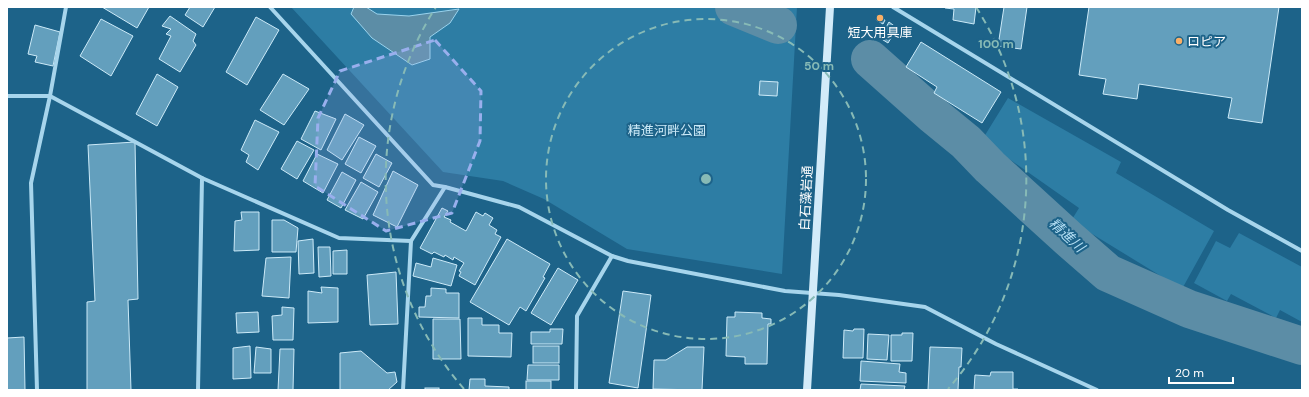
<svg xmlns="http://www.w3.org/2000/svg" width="1309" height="397" font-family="'DM Sans','Noto Sans JP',sans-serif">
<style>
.green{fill:#2d7da4}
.water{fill:#5c8da6;stroke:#9ad3ed}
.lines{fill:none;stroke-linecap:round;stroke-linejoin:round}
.river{stroke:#5c8da6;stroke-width:38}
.building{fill:#639fbd;stroke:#cceaf8}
.minor{stroke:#a7d5ec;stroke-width:4}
.secondary{stroke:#d3ebf9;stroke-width:8}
.marked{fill:#99afed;fill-opacity:0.2;stroke:#99afed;stroke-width:3;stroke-dasharray:8 5;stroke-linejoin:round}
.ring{fill:none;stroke:#87bab6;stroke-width:2;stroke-dasharray:7 5}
.poi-dot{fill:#fbaf66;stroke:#1d6389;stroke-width:1.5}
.labels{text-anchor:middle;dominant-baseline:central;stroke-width:4;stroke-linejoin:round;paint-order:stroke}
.poi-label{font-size:13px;fill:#fff;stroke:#1d6389}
.park-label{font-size:13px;fill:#cceaf8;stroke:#1d6389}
.street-label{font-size:13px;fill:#fff;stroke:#1d6389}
.water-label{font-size:14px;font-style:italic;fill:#b3def3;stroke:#1d6389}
.centre{fill:#87bab6;stroke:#1d6389;stroke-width:2}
.ring-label{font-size:12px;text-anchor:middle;font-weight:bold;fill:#87bab6;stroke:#1d6389;stroke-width:4;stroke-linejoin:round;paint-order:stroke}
</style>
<rect width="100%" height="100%" fill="#1d6389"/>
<g class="green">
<path d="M 291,7 L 797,7 L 782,274 L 627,249 L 544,199 L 503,181 L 443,172 Z"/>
<path d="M 1008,98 L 1121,162 L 1116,173 L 1214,231 L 1182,289 L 1071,221 L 1079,208 L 982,140 Z"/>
<path d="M 1239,233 L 1302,267 L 1302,322 L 1280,310 L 1276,318 L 1231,294 L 1227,301 L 1194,283 L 1216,241 L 1230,248 Z"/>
</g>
<path class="water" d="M 354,7 L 366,7 L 377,14 L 409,16 L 459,9 L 450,23 L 430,37 L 430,59 L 412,65 L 372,38 L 351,14 Z"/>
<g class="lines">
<g class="river">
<path d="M 734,7 L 778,25"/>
<path d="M 870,59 L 933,115 L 966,142 L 990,167 L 1069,239 L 1108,273 L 1189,309 L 1302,346"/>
</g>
</g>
<g class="building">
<path d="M 102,7 L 149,7 L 137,28 Z"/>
<path d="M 190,7 L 215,7 L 203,27 L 185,15 Z"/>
<path d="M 946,7 L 976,7 L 974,24 L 953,20 L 954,9 L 945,8 Z"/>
<path d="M 1004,7 L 1027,7 L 1021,49 L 998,46 Z"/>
<path d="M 1089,7 L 1279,7 L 1262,123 L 1228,118 L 1232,98 L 1139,84 L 1137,99 L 1103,94 L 1106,79 L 1079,75 Z"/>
<path d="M 170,16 L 196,34 L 193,41 L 196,45 L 180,72 L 159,59 L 171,36 L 166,34 L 171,29 L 162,26 Z"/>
<path d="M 879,16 L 885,20 L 883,24 L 876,20 Z"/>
<path d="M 256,17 L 279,30 L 247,85 L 226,72 Z"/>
<path d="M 101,19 L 133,36 L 111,76 L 80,56 Z"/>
<path d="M 889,22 L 897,28 L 888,43 L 880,38 Z"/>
<path d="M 35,25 L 60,32 L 53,66 L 35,62 L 37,56 L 28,54 Z"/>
<path d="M 921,42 L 1001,92 L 982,123 L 934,93 L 937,87 L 906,67 Z"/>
<path d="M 157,74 L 178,87 L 157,126 L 136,114 Z"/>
<path d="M 283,74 L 309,89 L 284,125 L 260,110 Z"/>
<path d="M 760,81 L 778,82 L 777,96 L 759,95 Z"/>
<path d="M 315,111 L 336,119 L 321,150 L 301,139 Z"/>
<path d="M 345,114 L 364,125 L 342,160 L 327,150 Z"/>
<path d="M 255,120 L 279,132 L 258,170 L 246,162 L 249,155 L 241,150 Z"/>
<path d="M 359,137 L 376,146 L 361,173 L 345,164 Z"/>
<path d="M 297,141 L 314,150 L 297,179 L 281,169 Z"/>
<path d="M 135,142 L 138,299 L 128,300 L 131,390 L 87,390 L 87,302 L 95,301 L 88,145 Z"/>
<path d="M 317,154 L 338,164 L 323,193 L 303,181 Z"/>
<path d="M 376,154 L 392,163 L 379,187 L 363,178 Z"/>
<path d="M 393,171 L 418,185 L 397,227 L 373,215 Z"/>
<path d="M 342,172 L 356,180 L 341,208 L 327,200 Z"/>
<path d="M 361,182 L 378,192 L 363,219 L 345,210 Z"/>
<path d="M 442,208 L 448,211 L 444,217 L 451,220 L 450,222 L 466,231 L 476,212 L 483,216 L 485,213 L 493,218 L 489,225 L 497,230 L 495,234 L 501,237 L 475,285 L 459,276 L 461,272 L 459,271 L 464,263 L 454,257 L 453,260 L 445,255 L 444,257 L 434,252 L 432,254 L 420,248 Z"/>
<path d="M 241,212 L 259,212 L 259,250 L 234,251 L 235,221 L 242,220 Z"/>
<path d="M 272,220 L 284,220 L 298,228 L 296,252 L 272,252 Z"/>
<path d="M 313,239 L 314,273 L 299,274 L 298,241 Z"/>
<path d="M 507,239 L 550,264 L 543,277 L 545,278 L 526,311 L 520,307 L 509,325 L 470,302 Z"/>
<path d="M 318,247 L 330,247 L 331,276 L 319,277 Z"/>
<path d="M 347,250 L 347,274 L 333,274 L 333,251 Z"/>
<path d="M 291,257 L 289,298 L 262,296 L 266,258 Z"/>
<path d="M 433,258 L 457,265 L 451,286 L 413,276 L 416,263 L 431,267 Z"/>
<path d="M 558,268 L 578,280 L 551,325 L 531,313 Z"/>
<path d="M 396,272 L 398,324 L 370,325 L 367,275 Z"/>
<path d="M 321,287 L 338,288 L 338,322 L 308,323 L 308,291 L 322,293 Z"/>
<path d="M 431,288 L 446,289 L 446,293 L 459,293 L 459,318 L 419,317 L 419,307 L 425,307 L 426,296 L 431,296 Z"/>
<path d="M 623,291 L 651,295 L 638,388 L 609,383 Z"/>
<path d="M 282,307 L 294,308 L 293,340 L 273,340 L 272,316 L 282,315 Z"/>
<path d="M 258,312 L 259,332 L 237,333 L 236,313 Z"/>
<path d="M 735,312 L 762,313 L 762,318 L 771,319 L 771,324 L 768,324 L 767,364 L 745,364 L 745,357 L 726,356 L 727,317 L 735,317 Z"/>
<path d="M 468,318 L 482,318 L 482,325 L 499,325 L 499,333 L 512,333 L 511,357 L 468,356 Z"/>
<path d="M 433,319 L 460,319 L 461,359 L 433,359 Z"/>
<path d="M 550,329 L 563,329 L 562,344 L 531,344 L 531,332 L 550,332 Z"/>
<path d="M 854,329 L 864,329 L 863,358 L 843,358 L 844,330 L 853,331 Z"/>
<path d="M 902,333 L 913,333 L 912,361 L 891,361 L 891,335 L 902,335 Z"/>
<path d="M 868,334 L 889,335 L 887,360 L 867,359 Z"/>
<path d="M 24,337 L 25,390 L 7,390 L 7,338 Z"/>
<path d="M 250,346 L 251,378 L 233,379 L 233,348 Z"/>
<rect x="533" y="346" width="26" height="17"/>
<path d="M 256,347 L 271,349 L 271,373 L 254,373 Z"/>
<path d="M 687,347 L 704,347 L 702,390 L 653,389 L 654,360 L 666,360 Z"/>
<path d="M 930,347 L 962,348 L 961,367 L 959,367 L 958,390 L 928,390 Z"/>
<path d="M 280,349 L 294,349 L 293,390 L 278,390 Z"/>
<path d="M 361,351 L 387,373 L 395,372 L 397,382 L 388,390 L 340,390 L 340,353 Z"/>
<path d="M 861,361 L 900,364 L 899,372 L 906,373 L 906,383 L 860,381 Z"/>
<path d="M 528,365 L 559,365 L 559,380 L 527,380 Z"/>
<path d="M 991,372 L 1013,372 L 1013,389 L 1018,389 L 1018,390 L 974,390 L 975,375 L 990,376 Z"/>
<path d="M 470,379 L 485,379 L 485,386 L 509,387 L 509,390 L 469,390 Z"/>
<rect x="526" y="381" width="25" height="9"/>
<path d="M 861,384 L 905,386 L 904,390 L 860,390 Z"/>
<rect x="425" y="388" width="14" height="2"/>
</g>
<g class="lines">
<g class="minor">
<path d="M 270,7 L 433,185 L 445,187 L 519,207 L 612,256 L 628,261 L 785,291 L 839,295 L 925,307 L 996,344 L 1097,390"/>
<path d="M 893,7 L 1228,210 L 1302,251"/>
<path d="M 7,96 L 50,96 L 202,178 L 339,238 L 411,241"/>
<path d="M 37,390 L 31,183 L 50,96 L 66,7"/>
<path d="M 198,390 L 202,178"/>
<path d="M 403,390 L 411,241 L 445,187"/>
<path d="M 576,390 L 577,316 L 612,256"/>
</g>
<path class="secondary" d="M 807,390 L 830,7"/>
</g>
<path class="marked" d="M 435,40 L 481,91 L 480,141 L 452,213 L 386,231 L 315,186 L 318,118 L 340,71 Z"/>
<g class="ring">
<circle cx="706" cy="179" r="160"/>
<path d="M464 389A320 320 0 0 1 436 7M976 7A320 320 0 0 1 948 389"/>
</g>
<g class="poi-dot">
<circle cx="880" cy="18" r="4"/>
<circle cx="1179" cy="41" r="4"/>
</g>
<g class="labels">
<g class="poi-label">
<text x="880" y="32">短大用具庫</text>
<text x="1187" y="41" text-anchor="start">ロピア</text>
</g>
<g class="park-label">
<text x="667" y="130">精進河畔公園</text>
</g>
<g class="street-label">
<text transform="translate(806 198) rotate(-87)">白石藻岩通</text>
</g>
<g class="water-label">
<text transform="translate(1067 235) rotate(43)">精進川</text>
</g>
</g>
<circle cx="706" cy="179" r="6" class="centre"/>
<g class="ring-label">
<text x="996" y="48">100 m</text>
<text x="819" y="70">50 m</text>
</g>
<rect width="1309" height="397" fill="none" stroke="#ffffff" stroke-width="16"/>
<path d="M1169 377v6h64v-6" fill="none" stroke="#ffffff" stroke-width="2"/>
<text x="1175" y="377" font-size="12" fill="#ffffff" stroke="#1d6389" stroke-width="3" paint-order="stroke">20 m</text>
</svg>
